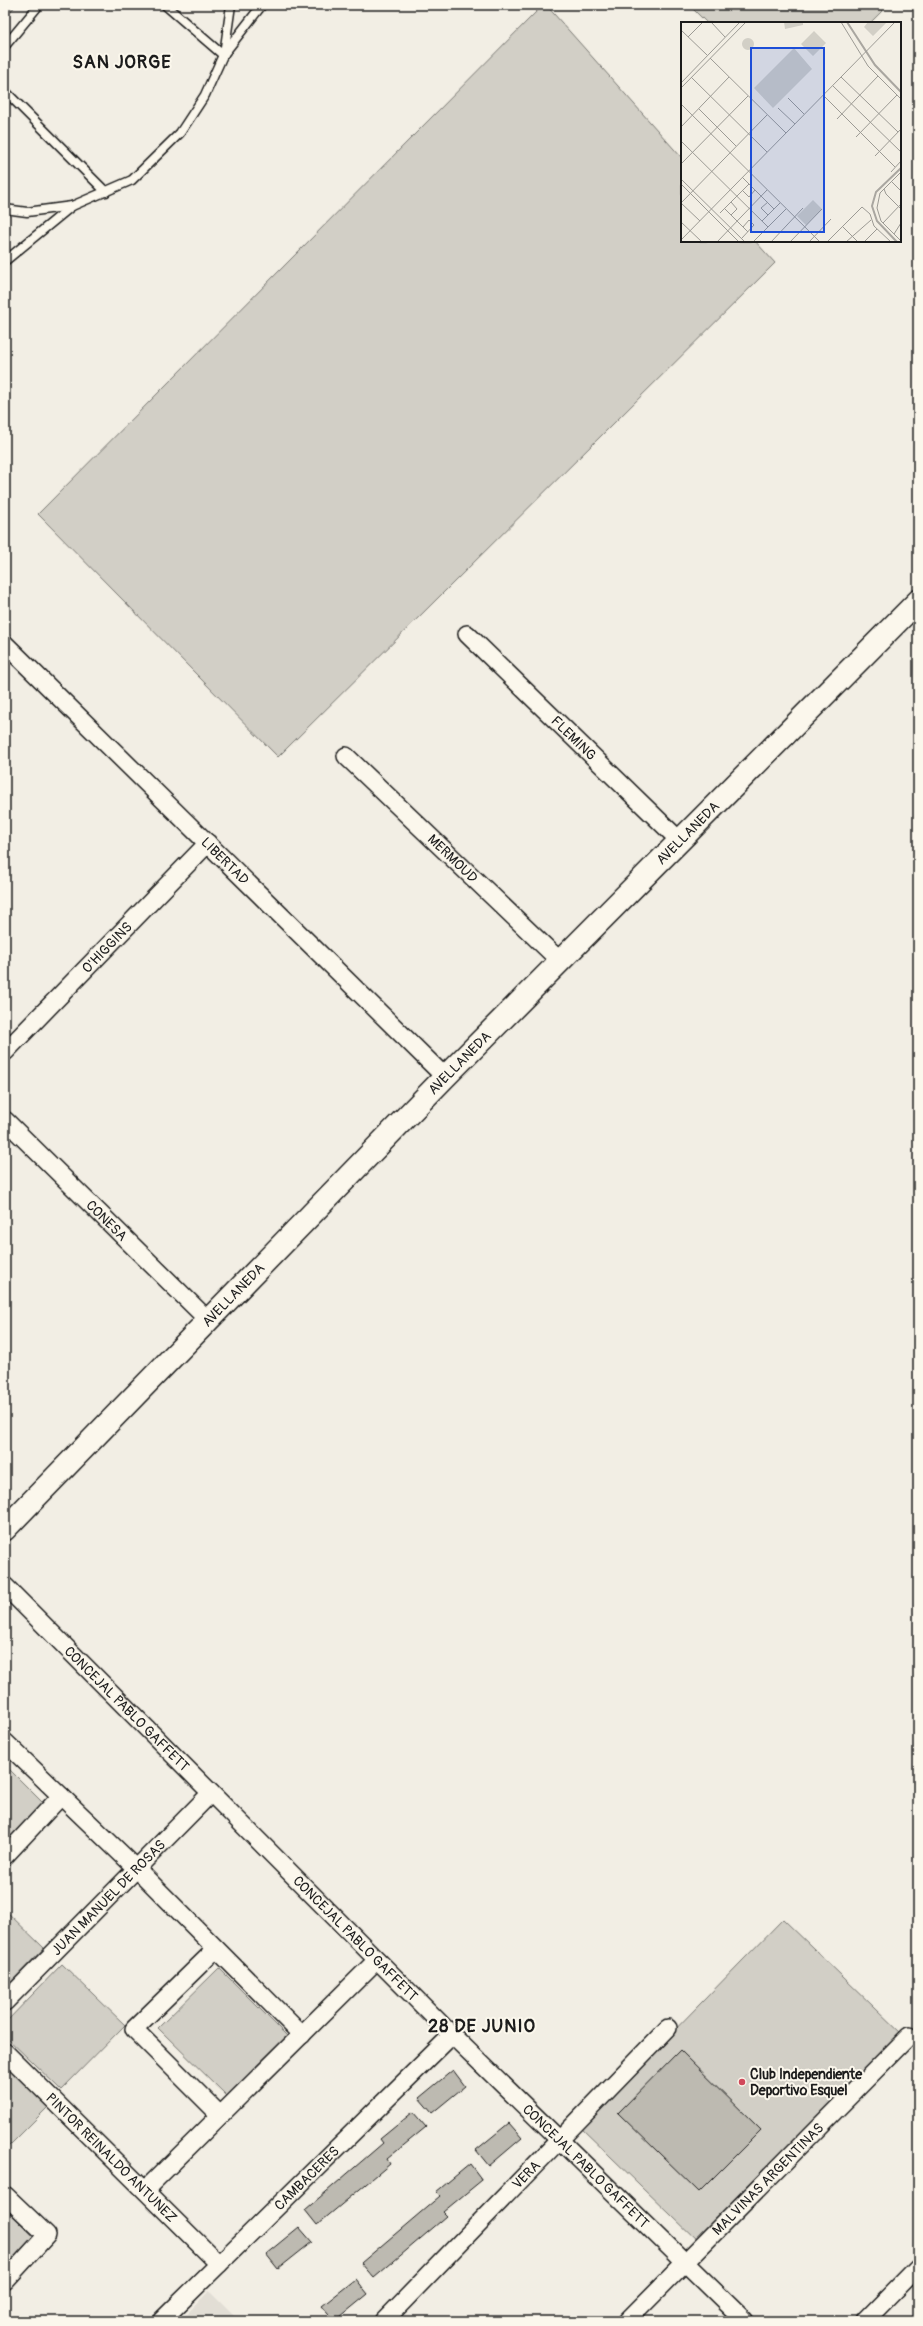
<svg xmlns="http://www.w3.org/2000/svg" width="923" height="2326" font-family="Pangolin,sans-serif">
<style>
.built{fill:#e2ded5}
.green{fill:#d2cfc6;stroke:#777671}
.building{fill:#bdbab1;stroke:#1c1c1c}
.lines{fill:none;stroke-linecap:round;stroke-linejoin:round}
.lane-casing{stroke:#1c1c1c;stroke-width:11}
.street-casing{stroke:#1c1c1c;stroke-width:20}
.secondary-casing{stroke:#1c1c1c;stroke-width:25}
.lane{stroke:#fbf7ec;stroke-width:8}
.street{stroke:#fbf7ec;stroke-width:17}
.secondary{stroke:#fbf7ec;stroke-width:22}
.poi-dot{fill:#d1495b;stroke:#fbf7ec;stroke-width:1.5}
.labels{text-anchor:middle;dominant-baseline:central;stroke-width:4;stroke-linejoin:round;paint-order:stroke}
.street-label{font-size:14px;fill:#1c1c1c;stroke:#fbf7ec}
.poi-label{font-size:14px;font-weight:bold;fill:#1c1c1c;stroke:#fbf7ec;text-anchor:start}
.district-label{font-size:18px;font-weight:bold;letter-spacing:1px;fill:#1c1c1c;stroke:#fbf7ec}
.inset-river{fill:none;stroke:#a9a6a0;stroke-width:2}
.inset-road{fill:none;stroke:#9c9a94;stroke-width:1}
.view{fill:#1d4ed8;fill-opacity:0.15;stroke:#1d4ed8;stroke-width:2}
.inset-edge{fill:none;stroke:#1c1c1c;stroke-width:2}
</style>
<rect width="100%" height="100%" fill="#f2eee4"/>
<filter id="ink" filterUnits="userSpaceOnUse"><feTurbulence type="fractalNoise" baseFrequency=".025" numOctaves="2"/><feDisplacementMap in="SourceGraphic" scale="8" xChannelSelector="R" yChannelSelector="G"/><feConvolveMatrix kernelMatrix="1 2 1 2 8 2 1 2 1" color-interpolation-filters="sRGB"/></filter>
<g filter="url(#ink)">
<path class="built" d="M 209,2291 L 239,2321 L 180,2321 Z"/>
<g class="green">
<path d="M 5,5 L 16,5 L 5,18 Z"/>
<path d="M 543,5 L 546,5 L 682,158 L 682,241 L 755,241 L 775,263 L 278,757 L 38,514 Z"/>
<path d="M 689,5 L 888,5 L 870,23 L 707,23 Z"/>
<path d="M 5,1765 L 44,1804 L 5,1843 Z"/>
<path d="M 5,1910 L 44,1948 L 5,1988 Z"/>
<path d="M 783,1919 L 904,2036 L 701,2244 L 580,2127 Z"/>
<path d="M 62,1964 L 125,2025 L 61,2090 L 5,2036 L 5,2023 Z"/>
<path d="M 219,1968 L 287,2036 L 227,2096 L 158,2028 Z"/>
<path d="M 5,2065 L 48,2107 L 5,2150 Z"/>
<path d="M 5,2208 L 36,2239 L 5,2270 Z"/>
</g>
<g class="building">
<path d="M 680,2050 L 761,2130 L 699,2192 L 618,2113 Z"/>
<path d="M 453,2070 L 465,2086 L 432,2113 L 419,2098 Z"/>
<path d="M 413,2112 L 426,2127 L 387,2159 L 390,2164 L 317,2225 L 305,2210 L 383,2143 L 380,2139 Z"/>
<path d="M 509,2123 L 522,2138 L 489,2166 L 476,2150 Z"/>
<path d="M 470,2164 L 482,2180 L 443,2212 L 447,2216 L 374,2278 L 361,2263 L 440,2196 L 436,2192 Z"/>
<path d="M 299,2227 L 312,2242 L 278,2269 L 266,2254 Z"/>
<path d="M 356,2279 L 368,2294 L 335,2321 L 322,2306 Z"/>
</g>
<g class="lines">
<g class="lane-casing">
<g id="lane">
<path d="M 165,5 L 223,55"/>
<path d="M 5,46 L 39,5"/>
<path d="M 224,54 L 231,5"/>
<path d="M 5,91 L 106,192"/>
<path d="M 5,209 L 27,212 L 72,206"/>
<path d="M 5,261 L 72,206 L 132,180 L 180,133 L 205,95 L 223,55 L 262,5"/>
</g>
</g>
<g class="street-casing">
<g id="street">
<path id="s1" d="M 467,634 L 680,841"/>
<path id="s2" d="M 5,644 L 445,1077"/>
<path id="s3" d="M 346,756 L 560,961"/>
<path id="s4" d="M 5,1052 L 208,843"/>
<path id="s5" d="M 5,1120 L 208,1320"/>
<path id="s6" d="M 5,1586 L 452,2035 L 745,2321"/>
<path d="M 5,1742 L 137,1869 L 302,2035"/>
<path d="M 5,1856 L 61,1796"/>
<path d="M 216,1949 L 134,2029 L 220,2115"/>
<path id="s7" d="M 5,2002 L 211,1793"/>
<path id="s8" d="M 5,2052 L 219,2264"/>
<path d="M 145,2190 L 377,1960"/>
<path d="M 5,2195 L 47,2235 L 5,2281"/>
<path id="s9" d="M 161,2321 L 452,2035"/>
<path id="s10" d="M 384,2321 L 668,2028"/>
<path id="s11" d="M 627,2321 L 909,2036"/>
<path d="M 865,2321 L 918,2267"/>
</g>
</g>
<g class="secondary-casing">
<g id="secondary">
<path id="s12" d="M 5,1529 L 445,1077 L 918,601"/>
</g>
</g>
<use href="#lane" class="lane"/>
<use href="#street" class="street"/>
<use href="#secondary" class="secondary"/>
</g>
</g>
<circle class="poi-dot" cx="742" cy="2082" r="4"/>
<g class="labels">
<g class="street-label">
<text stroke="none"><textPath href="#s1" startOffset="149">FLEMING</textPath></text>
<text stroke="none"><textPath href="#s12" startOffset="975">AVELLANEDA</textPath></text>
<text stroke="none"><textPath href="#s3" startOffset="148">MERMOUD</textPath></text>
<text stroke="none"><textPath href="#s2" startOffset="309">LIBERTAD</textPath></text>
<text stroke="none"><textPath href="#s4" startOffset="146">O'HIGGINS</textPath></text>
<text stroke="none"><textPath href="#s12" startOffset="651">AVELLANEDA</textPath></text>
<text stroke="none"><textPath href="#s5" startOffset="143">CONESA</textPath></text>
<text stroke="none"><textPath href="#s12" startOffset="327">AVELLANEDA</textPath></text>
<text stroke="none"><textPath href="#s6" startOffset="173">CONCEJAL PABLO GAFFETT</textPath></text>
<text stroke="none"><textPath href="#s7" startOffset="147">JUAN MANUEL DE ROSAS</textPath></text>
<text stroke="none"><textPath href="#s6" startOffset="497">CONCEJAL PABLO GAFFETT</textPath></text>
<text stroke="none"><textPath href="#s8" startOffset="150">PINTOR REINALDO ANTUNEZ</textPath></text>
<text stroke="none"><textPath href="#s6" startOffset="821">CONCEJAL PABLO GAFFETT</textPath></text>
<text stroke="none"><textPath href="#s10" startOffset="204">VERA</textPath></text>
<text stroke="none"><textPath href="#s9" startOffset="204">CAMBACERES</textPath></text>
<text stroke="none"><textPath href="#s11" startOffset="200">MALVINAS ARGENTINAS</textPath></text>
</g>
<g class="poi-label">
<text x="750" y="2074">Club Independiente<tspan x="750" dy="16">Deportivo Esquel</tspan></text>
</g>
<g class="district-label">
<text x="122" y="62">SAN JORGE</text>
<text x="482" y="2026">28 DE JUNIO</text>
</g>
</g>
<g transform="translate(681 22)">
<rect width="220" height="220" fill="#f2eee4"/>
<path d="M 103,0 L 122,0 L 122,3 L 104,7 ZM 187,0 L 206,0 L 192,14 L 183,5 ZM 133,9 L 145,21 L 132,34 L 120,22 ZM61 22a6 6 0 1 1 12 0a6 6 0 1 1-12 0ZM 113,26 L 131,47 L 92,86 L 73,66 ZM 132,178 L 141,187 L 125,203 L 116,194 Z" fill="#d2cfc6"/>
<path class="inset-river" d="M 166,0 L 194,43 L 220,70M 216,220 L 196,199 L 191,184 L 195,170 L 220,146"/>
<path class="inset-road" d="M 30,0 L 44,15M 160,0 L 187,44 L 220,77M 0,8 L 26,33M 7,15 L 22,0M 29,36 L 105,111M 10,55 L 86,130M 160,55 L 217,110M 0,61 L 59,0M 152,64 L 220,130M 0,66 L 65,0M 142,73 L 214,145M 107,76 L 123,92M 0,82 L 139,220M 97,86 L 114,102M 18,87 L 55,124M 156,97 L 197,54M 0,105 L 48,55M 175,115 L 216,73M 0,119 L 87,205M 194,134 L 220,107M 0,142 L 67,74M 210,150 L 220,139M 220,150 L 199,171 L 196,186 L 200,199 L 220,219M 61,155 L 93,187M 0,157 L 64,220M 210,159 L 220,169M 0,162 L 58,220M 203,167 L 205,172 L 220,187M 61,168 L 68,175 L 74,168M 50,180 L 56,187 L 50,193M 87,180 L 80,186 L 87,193M 0,181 L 86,93M 0,181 L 19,199M 43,186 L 67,210M 39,191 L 68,162M 81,199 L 99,181M 0,200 L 21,220M 202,201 L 220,182M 161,204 L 177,220M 213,212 L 220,201M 61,216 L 73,203 L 68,198 L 62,205M 0,218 L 214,0M 36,220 L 86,168M 72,220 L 105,187M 90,220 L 122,186M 109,220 L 141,187M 128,220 L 150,197M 146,220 L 181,185 L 189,192 L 193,204 L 210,220M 165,220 L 190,198M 183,220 L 196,207"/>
<path class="view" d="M 70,26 L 143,26 L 143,210 L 70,210 Z"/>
<rect width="220" height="220" class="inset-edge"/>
</g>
<rect width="923" height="2326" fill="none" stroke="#fbf7ec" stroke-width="20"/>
<rect x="10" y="10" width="903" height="2306" fill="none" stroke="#1c1c1c" stroke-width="1.5" filter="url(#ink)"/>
</svg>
